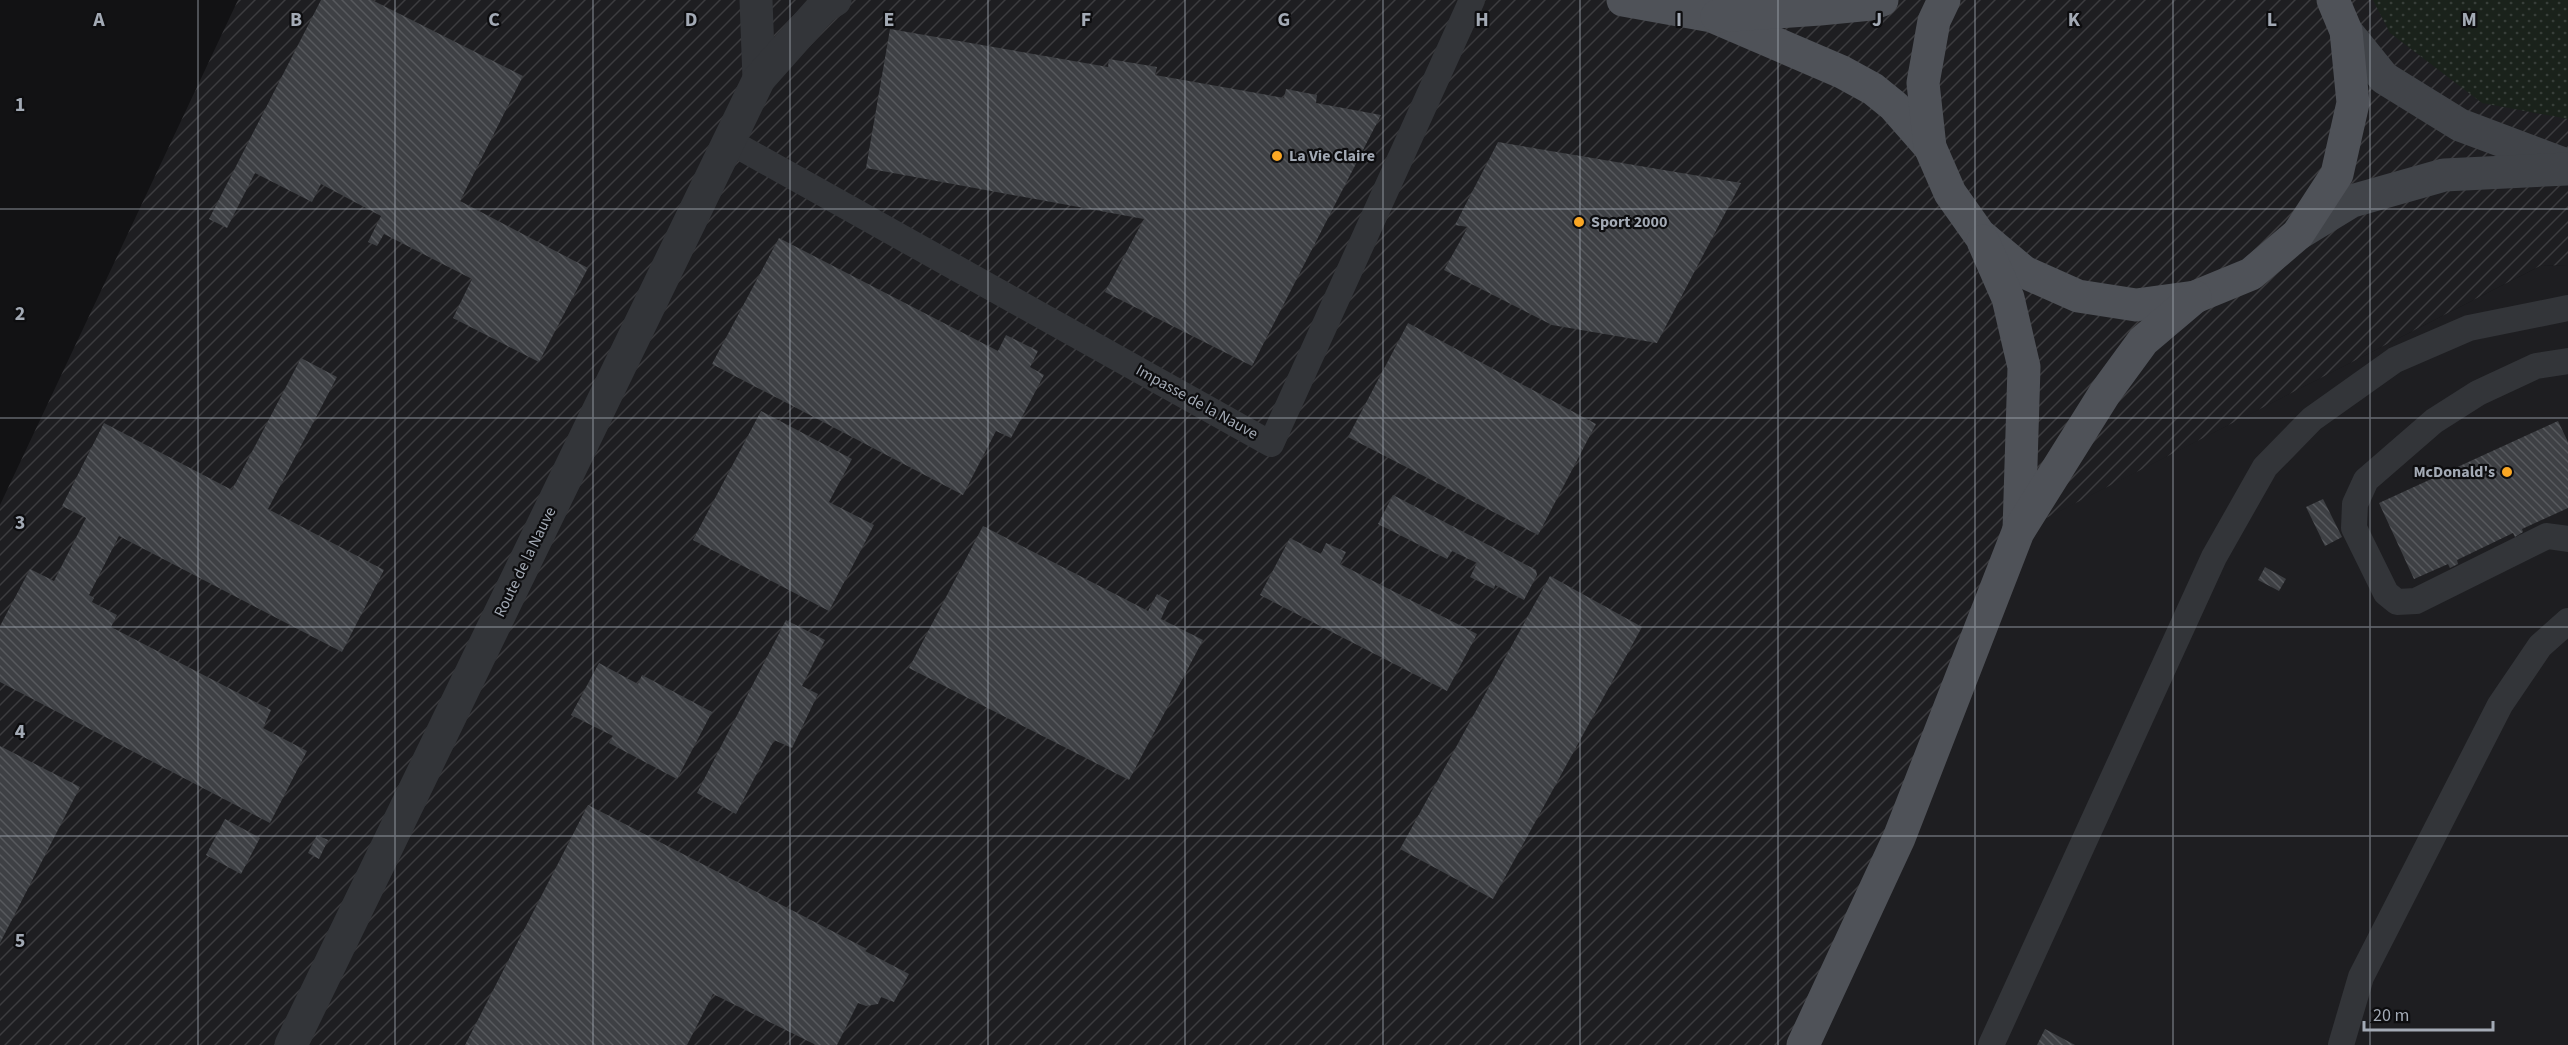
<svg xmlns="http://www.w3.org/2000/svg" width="2568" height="1045" font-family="'Source Sans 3',sans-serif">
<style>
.built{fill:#1e1e21}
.industrial{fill:url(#industrial-furrows)}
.grass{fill:url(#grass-dots)}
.building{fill:url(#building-back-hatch)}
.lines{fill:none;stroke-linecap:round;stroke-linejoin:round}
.service{stroke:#333539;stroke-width:26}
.tertiary{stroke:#333539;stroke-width:33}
.secondary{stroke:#414449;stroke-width:33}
.primary{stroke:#4f5258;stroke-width:33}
.grid{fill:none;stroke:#a3aab5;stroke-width:1.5;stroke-opacity:0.55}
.poi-dot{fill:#faa724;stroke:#0d0d0f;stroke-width:2}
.labels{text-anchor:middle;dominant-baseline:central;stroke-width:4.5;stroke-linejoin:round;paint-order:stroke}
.poi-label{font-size:16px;font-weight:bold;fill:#a3aab5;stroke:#0d0d0f;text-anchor:start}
.street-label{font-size:16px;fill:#a3aab5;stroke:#0d0d0f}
.grid-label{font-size:20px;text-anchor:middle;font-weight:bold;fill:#a3aab5;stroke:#0d0d0f;stroke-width:4.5;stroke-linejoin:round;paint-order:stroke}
</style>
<defs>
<pattern id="industrial-furrows" width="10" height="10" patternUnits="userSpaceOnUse" patternTransform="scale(1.5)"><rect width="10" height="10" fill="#1e1e21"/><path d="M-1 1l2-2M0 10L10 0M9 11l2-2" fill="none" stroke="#3c3c3f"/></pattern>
<pattern id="grass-dots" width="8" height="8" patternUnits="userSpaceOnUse" patternTransform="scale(1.5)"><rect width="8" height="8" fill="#1a221b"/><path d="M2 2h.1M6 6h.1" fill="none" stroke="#383f3a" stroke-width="1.8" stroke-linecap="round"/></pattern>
<pattern id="building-back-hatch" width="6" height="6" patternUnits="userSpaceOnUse" patternTransform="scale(1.5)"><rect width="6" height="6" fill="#3e4044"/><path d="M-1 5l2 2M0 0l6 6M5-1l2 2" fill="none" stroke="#57595d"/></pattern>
</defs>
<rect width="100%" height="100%" fill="#121214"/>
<path class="built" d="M 2542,265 L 2568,266 L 2568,1045 L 1798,1045 L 2018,532 Z"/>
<path class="industrial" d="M 238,0 L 2568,0 L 2568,266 L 2542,265 L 2019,532 L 1798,1045 L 0,1045 L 0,505 Z"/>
<path class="grass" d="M 2373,0 L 2568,0 L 2568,119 L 2482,103 L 2390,33 Z"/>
<g class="building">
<path d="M 321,0 L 372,0 L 523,76 L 460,201 L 588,268 L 539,362 L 453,318 L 472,279 L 384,234 L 377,246 L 368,242 L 381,216 L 321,184 L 312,202 L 255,173 L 227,228 L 209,219 Z"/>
<path d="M 890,29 L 1108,67 L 1109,59 L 1157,67 L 1155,75 L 1284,98 L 1286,89 L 1317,95 L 1316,103 L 1381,115 L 1252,366 L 1105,292 L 1144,219 L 866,168 Z"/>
<path d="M 1498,142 L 1741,183 L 1657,343 L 1552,325 L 1444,270 L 1468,227 L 1455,225 Z"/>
<path d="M 779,238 L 998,351 L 1006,335 L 1038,351 L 1030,367 L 1044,375 L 1011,438 L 996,431 L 963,495 L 712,364 Z"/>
<path d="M 1408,323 L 1596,424 L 1538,535 L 1348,437 Z"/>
<path d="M 301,358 L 337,377 L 268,509 L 384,570 L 342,652 L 119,536 L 89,595 L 94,598 L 92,602 L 117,615 L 111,627 L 271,710 L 263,728 L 307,751 L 270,823 L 0,682 L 0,626 L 30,569 L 54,581 L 86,518 L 62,506 L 104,423 L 232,490 Z"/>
<path d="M 761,411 L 852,459 L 829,502 L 874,525 L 829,611 L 693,540 Z"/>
<path d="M 2558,421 L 2568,442 L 2568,508 L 2522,529 L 2523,532 L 2515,537 L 2513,533 L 2457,560 L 2458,564 L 2450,568 L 2448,564 L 2414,579 L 2379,503 Z"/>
<path d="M 1393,495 L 1536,570 L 1537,575 L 1524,600 L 1495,585 L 1494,589 L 1470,577 L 1477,563 L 1452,551 L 1447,559 L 1378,524 Z"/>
<path d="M 2323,499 L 2342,537 L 2325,546 L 2306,507 Z"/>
<path d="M 983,526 L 1148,611 L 1157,594 L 1169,601 L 1161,619 L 1203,640 L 1129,780 L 909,668 Z"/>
<path d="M 1290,538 L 1321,554 L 1326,543 L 1346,552 L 1340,564 L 1477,634 L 1447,691 L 1260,595 Z"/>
<path d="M 2265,567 L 2286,579 L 2279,591 L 2258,580 Z"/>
<path d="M 1550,576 L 1642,627 L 1493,899 L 1400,849 Z"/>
<path d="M 786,620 L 825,640 L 802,686 L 818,694 L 792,748 L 774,740 L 736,814 L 697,793 Z"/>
<path d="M 599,663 L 638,684 L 642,675 L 712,712 L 677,779 L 609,743 L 613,736 L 571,715 Z"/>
<path d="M 0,746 L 80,787 L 0,943 Z"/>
<path d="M 588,805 L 867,949 L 865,951 L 909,974 L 894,1002 L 881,997 L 878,1004 L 866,1006 L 858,1003 L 837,1045 L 816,1045 L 713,994 L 687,1045 L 465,1045 Z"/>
<path d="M 225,819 L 260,838 L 241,874 L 206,855 Z"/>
<path d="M 317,835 L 328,840 L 319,859 L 308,853 Z"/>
<path d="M 2045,1029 L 2075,1045 L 2037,1045 Z"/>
</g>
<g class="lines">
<g class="service">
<path d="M 729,141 L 1271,444 L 1472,0"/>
<path d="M 2568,361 L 2536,366 L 2478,393 L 2434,421 L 2366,480 L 2355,504 L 2354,528 L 2386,593 L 2397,602 L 2416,601 L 2547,536 L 2568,539"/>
<path d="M 1991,1045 L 2214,557 L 2265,467 L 2312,419 L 2395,360 L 2469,328 L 2568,308"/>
<path d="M 2341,1045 L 2361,977 L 2500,705 L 2540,646 L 2568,621"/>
</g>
<g class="tertiary">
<path d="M 756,0 L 759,79"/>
<path d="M 291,1045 L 759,79 L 822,8 L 835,0"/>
</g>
<g class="secondary">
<path d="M 2346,31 L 2384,78 L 2460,125 L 2564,164"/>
<path d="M 2298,234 L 2352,201 L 2444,175 L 2568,169"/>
</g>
<g class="primary">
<path d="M 1623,0 L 1712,16 L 1842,72 L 1873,89 L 1894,106 L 1930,147"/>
<path d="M 1944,0 L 1934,21 L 1923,83 L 1930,147 L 1950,193 L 1979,234 L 2024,272 L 2078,296 L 2136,305 L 2195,297 L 2251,274 L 2298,234 L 2337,174 L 2353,103 L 2346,31 L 2333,0"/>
<path d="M 1717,16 L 1820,9 L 1871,4 L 1882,0"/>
<path d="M 1983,241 L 2008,298 L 2024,367 L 2019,530"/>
<path d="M 1803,1045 L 1899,838 L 2018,532 L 2105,393 L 2143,341 L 2195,297"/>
</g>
</g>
<path class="grid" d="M 198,0 L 198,1045M 395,0 L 395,1045M 593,0 L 593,1045M 790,0 L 790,1045M 988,0 L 988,1045M 1185,0 L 1185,1045M 1383,0 L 1383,1045M 1580,0 L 1580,1045M 1778,0 L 1778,1045M 1975,0 L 1975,1045M 2173,0 L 2173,1045M 2370,0 L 2370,1045M 0,209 L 2568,209M 0,418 L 2568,418M 0,627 L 2568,627M 0,836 L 2568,836"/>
<g class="poi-dot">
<circle cx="1277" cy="156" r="6"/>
<circle cx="1579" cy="222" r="6"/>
<circle cx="2507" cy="472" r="6"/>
</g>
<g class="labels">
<g class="poi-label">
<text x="1289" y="156">La Vie Claire</text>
<text x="1591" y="222">Sport 2000</text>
<text x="2495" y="472" text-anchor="end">McDonald's</text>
</g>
<g class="street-label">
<text transform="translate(1197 402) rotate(29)">Impasse de la Nauve</text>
<text transform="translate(525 562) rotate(-64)">Route de la Nauve</text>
</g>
</g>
<g class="grid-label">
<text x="99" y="26">A</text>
<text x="296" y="26">B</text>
<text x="494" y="26">C</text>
<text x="691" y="26">D</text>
<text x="889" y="26">E</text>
<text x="1086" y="26">F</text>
<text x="1284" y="26">G</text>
<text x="1482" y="26">H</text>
<text x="1679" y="26">I</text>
<text x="1877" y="26">J</text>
<text x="2074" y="26">K</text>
<text x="2272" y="26">L</text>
<text x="2469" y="26">M</text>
<text x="20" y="111">1</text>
<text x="20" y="320">2</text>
<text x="20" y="529">3</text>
<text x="20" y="738">4</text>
<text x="20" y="947">5</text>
</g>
<path d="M2364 1021v9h129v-9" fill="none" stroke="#a3aab5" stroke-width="3"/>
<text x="2373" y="1021" font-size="18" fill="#a3aab5" stroke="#0d0d0f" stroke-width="4.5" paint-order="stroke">20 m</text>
</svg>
